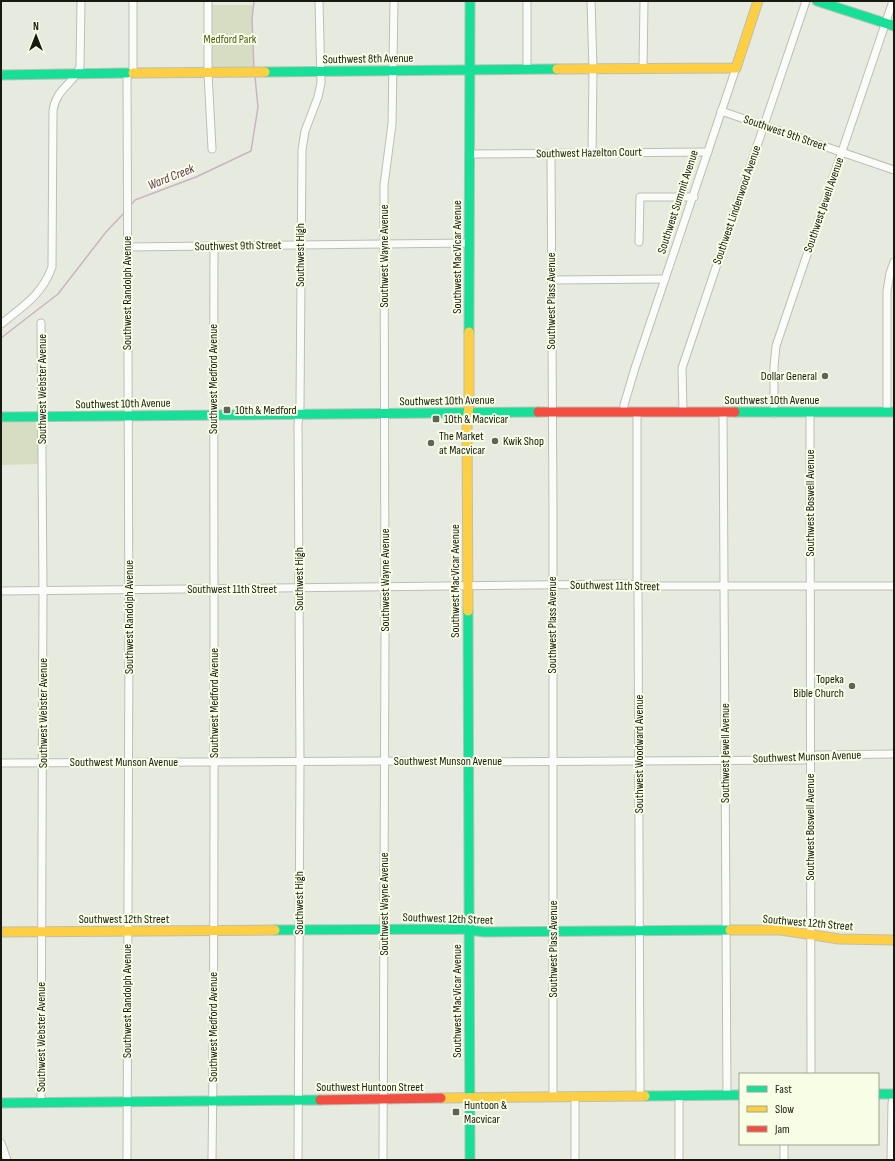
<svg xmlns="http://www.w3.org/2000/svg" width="895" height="1161" font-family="'Sofia Sans Condensed',sans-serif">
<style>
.green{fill:#d6ddc2}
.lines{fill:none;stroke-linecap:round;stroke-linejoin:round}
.stream{stroke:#cbb3c1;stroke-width:1.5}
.street-casing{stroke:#bcbfb5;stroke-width:9}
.fast-casing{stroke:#bcbfb5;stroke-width:11}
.slow-casing{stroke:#bcbfb5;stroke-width:11}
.jam-casing{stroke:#bcbfb5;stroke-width:11}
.street{stroke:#fbfcfa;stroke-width:7}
.fast{stroke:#16e098;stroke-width:9}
.slow{stroke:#ffcf43;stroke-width:9}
.jam{stroke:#f24e42;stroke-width:9}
.poi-dot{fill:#606359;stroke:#f7fee5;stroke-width:1.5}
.labels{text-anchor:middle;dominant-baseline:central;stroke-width:4;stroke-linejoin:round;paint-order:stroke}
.park-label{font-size:12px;fill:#4f5b21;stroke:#f7fee5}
.street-label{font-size:12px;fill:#181a11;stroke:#f7fee5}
.poi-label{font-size:12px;fill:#181a11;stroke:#f7fee5;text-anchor:start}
.water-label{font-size:13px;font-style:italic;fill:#633558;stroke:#f7fee5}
</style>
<rect width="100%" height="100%" fill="#e7eade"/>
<g class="green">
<path d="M 208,5 L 254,5 L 252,19 L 254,67 L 208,67 Z"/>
<path d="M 22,422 L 38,422 L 39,426 L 39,464 L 1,465 L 1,423 Z"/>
</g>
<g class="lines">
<g class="stream">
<path d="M 254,69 L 252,19 L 254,1"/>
<path d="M 130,206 L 135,200 L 196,177 L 251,151 L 258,107 L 255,77"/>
<path d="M 1,338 L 58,294 L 106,232 L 125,212"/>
</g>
<g class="street-casing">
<g id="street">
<path d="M 208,1 L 208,73 L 212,149"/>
<path d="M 527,1 L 527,69"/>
<path d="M 591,1 L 593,69 L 592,153"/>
<path d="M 643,69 L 644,1"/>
<path d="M 721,111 L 894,170"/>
<path d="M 469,154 L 708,152"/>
<path d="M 551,154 L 553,513 L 553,1096"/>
<path d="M 639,242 L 640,197 L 694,197"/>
<path d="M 127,247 L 469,243"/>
<path d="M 551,280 L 665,279"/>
<path d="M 41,323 L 43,591 L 41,1102"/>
<path d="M 1,324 C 23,306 42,295 52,267 L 53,111 C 56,88 73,85 80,67 L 81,1"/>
<path d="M 624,412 L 624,405 L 635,368 L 736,68"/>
<path d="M 637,412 L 637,579 L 638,592 L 640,1096"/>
<path d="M 683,412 L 682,368 L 806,1"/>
<path d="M 723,412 L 727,1095"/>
<path d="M 887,412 L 887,291 L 890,273 L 894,262"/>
<path d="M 774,413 L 774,367 L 776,346 L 893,1"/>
<path d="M 810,413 L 811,1074"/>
<path d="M 1,591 L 628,584 L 644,586 L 894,586"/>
<path d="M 1,763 L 384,761 L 468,762 L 804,760 L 817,755 L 894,754"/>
<path d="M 1,1143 L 7,1160"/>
<path d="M 127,1160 L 129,636 L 127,73 L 133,73 L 133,1"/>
<path d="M 212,1160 C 216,855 213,551 214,246"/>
<path d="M 298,1160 L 300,762 L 298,424 L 300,406 L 302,150 L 305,131 L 318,97 L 321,83 L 319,1"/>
<path d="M 383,1160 L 385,631 L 384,185 L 392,124 L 394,1"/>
<path d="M 575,1160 L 575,1096"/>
<path d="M 679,1160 L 679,1095"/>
<path d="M 784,1160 L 784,1144"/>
<path d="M 891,1160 L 892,1103 L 894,1096"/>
</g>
</g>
<g class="fast-casing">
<g id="fast">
<path d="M 817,1 L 894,26"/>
<path d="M 265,72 L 557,69"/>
<path d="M 1,75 L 127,73"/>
<path d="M 469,332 L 470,1"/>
<path d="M 735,412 L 894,412"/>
<path d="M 1,417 L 538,412"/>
<path d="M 468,611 L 470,1160"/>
<path d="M 275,930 L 463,929 L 484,932 L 730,930"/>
<path d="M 878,1094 L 894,1094"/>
<path d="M 645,1096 L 740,1095"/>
<path d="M 1,1103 L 320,1100"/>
</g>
</g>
<g class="slow-casing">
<g id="slow">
<path d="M 557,69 L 736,68 L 758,1"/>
<path d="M 133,73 L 265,72"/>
<path d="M 468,611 L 467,421 L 469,406 L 469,332"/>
<path d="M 730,930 L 781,930 L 839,939 L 894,940"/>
<path d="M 1,932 L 275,930"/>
<path d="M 441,1098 L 645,1096"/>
</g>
</g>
<g class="jam-casing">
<g id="jam">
<path d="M 538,412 L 735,412"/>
<path d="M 320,1100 L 441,1098"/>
</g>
</g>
<use href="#street" class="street"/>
<use href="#fast" class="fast"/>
<use href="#slow" class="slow"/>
<use href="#jam" class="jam"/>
</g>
<g class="poi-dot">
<circle cx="825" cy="376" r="4"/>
<rect x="223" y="406" width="8" height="8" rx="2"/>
<rect x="432" y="415" width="8" height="8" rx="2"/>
<circle cx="495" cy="441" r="4"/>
<circle cx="431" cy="443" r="4"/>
<circle cx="852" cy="686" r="4"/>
<rect x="452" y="1108" width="8" height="8" rx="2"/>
</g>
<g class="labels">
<g class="park-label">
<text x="230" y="39">Medford Park</text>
</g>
<g class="street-label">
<text transform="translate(368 59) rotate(-1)">Southwest 8th Avenue</text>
<text transform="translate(785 133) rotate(19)">Southwest 9th Street</text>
<text transform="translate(589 153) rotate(-1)">Southwest Hazelton Court</text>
<text transform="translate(678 202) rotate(-72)">Southwest Summit Avenue</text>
<text transform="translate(737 205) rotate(-71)">Southwest Lindenwood Avenue</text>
<text transform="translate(824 205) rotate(-71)">Southwest Jewell Avenue</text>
<text transform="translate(238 246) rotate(-1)">Southwest 9th Street</text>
<text transform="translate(300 255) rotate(-90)">Southwest High</text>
<text transform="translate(384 256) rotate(-90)">Southwest Wayne Avenue</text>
<text transform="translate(457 257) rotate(-90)">Southwest MacVicar Avenue</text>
<text transform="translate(127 293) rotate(-90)">Southwest Randolph Avenue</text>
<text transform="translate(551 301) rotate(-90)">Southwest Plass Avenue</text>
<text transform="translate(213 379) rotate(-90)">Southwest Medford Avenue</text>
<text transform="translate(42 389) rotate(-90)">Southwest Webster Avenue</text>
<text x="772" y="400">Southwest 10th Avenue</text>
<text transform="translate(447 401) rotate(-1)">Southwest 10th Avenue</text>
<text transform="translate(123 404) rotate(-1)">Southwest 10th Avenue</text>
<text transform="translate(810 503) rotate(-90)">Southwest Boswell Avenue</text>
<text transform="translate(299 579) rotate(-90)">Southwest High</text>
<text transform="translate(385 580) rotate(-90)">Southwest Wayne Avenue</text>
<text transform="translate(455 581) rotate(-90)">Southwest MacVicar Avenue</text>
<text transform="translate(615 586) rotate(1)">Southwest 11th Street</text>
<text x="232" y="589">Southwest 11th Street</text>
<text transform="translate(129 617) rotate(-90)">Southwest Randolph Avenue</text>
<text transform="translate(552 625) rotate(-90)">Southwest Plass Avenue</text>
<text transform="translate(214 703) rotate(-90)">Southwest Medford Avenue</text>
<text transform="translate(43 713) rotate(-90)">Southwest Webster Avenue</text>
<text transform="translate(725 753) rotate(-90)">Southwest Jewell Avenue</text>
<text transform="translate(639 754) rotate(-90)">Southwest Woodward Avenue</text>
<text transform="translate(807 757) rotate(-2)">Southwest Munson Avenue</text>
<text x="448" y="761">Southwest Munson Avenue</text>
<text x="124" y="762">Southwest Munson Avenue</text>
<text transform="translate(810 827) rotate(-90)">Southwest Boswell Avenue</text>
<text transform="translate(299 903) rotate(-90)">Southwest High</text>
<text transform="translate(384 904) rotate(-90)">Southwest Wayne Avenue</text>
<text x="124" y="919">Southwest 12th Street</text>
<text transform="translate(448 919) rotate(2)">Southwest 12th Street</text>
<text transform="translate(808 923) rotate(5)">Southwest 12th Street</text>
<text transform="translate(553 949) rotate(-90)">Southwest Plass Avenue</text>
<text transform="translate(127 1001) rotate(-90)">Southwest Randolph Avenue</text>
<text transform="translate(457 1001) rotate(-90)">Southwest MacVicar Avenue</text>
<text transform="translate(213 1027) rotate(-90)">Southwest Medford Avenue</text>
<text transform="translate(41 1037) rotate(-90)">Southwest Webster Avenue</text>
<text x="370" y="1087">Southwest Huntoon Street</text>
</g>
<g class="poi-label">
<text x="817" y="376" text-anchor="end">Dollar General</text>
<text x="235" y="410">10th &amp; Medford</text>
<text x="444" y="419">10th &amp; Macvicar</text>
<text x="439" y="436">The Market<tspan x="439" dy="14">at Macvicar</tspan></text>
<text x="503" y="441">Kwik Shop</text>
<text x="844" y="679" text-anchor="end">Topeka<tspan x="844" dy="14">Bible Church</tspan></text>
<text x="464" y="1105">Huntoon &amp;<tspan x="464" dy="14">Macvicar</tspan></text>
</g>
<g class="water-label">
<text transform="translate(171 177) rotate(-22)">Ward Creek</text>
</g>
</g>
<rect width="895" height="1161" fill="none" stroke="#181a11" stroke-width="4"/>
<rect x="739" y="1073" width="140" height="72" fill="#f7fee5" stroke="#9ea390"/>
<rect x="747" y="1086" width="20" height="6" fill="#16e098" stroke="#9ea390"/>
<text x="775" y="1093" font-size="12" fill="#181a11">Fast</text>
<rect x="747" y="1106" width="20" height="6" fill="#ffcf43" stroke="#9ea390"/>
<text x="775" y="1113" font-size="12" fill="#181a11">Slow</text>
<rect x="747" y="1126" width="20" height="6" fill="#f24e42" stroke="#9ea390"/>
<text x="775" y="1133" font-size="12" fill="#181a11">Jam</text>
<g transform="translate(36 36)" stroke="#f7fee5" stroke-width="3" paint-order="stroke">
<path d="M0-3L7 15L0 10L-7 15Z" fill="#181a11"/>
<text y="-6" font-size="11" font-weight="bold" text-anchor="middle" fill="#181a11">N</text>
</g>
</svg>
